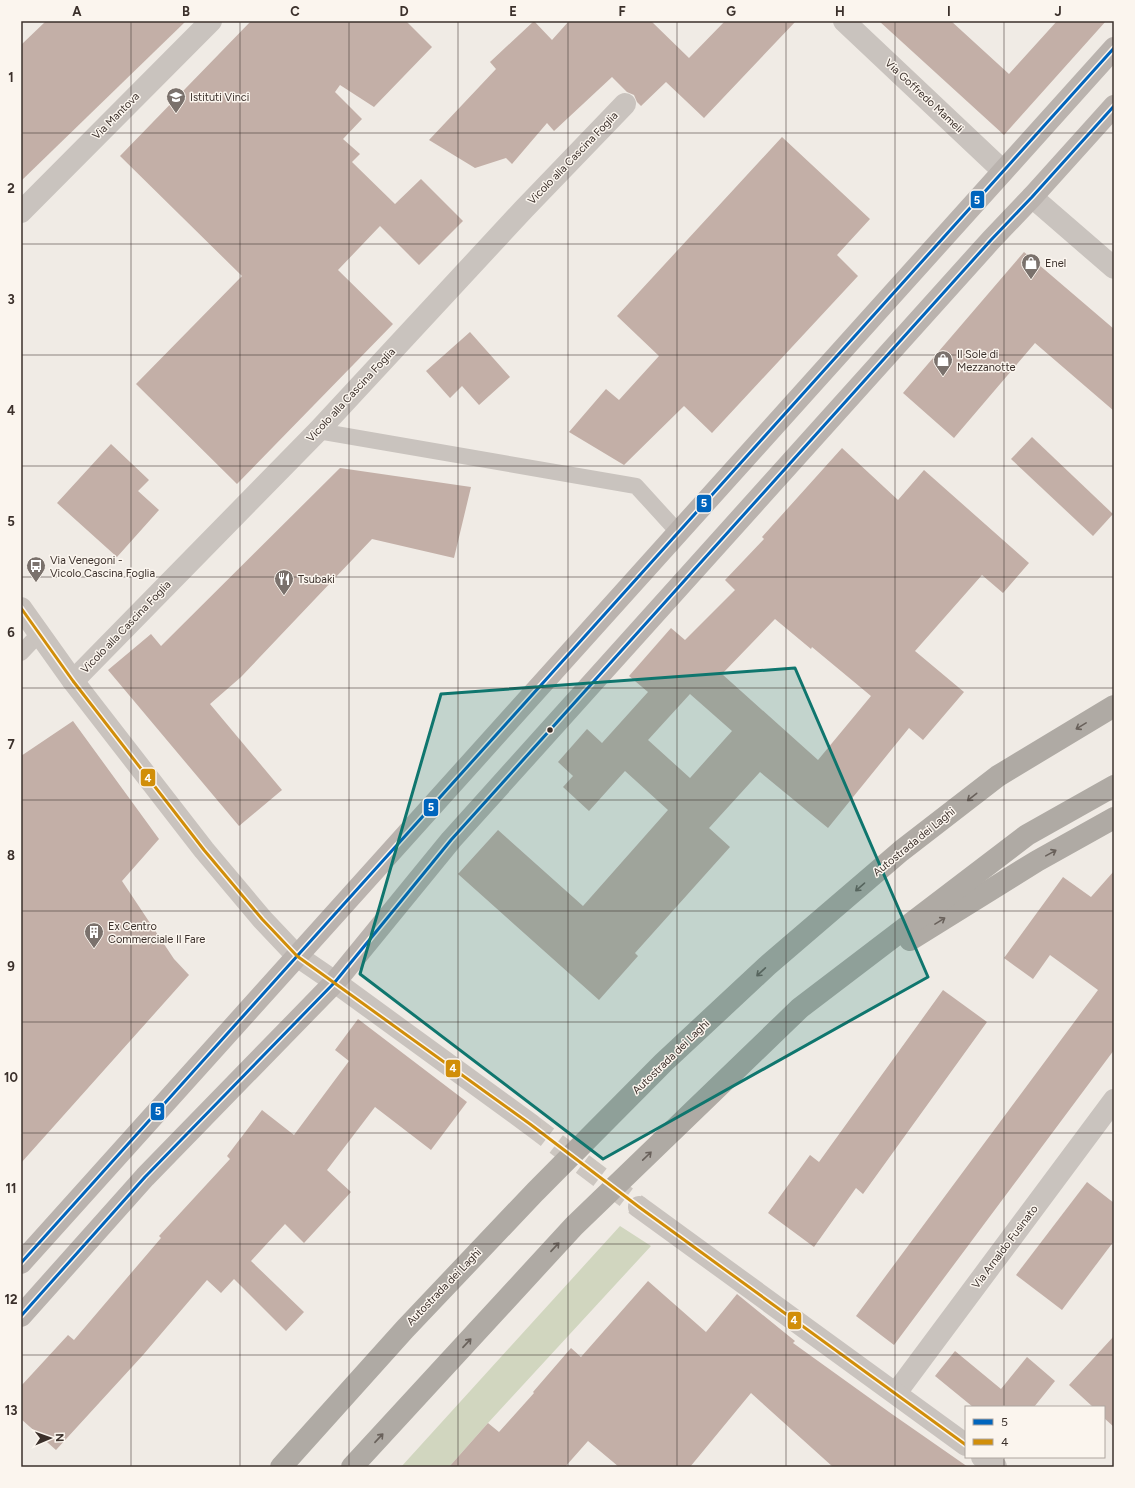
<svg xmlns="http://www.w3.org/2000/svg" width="1135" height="1488" font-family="Figtree,sans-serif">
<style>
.green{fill:#d1d6bf}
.building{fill:#c3afa7;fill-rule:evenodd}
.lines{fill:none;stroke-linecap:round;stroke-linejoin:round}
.tertiary-tunnel{stroke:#ccc6c0;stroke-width:22;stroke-dasharray:22 11;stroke-linecap:butt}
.service{stroke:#c9c3be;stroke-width:16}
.minor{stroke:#c9c3be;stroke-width:22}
.tertiary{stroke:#c9c3be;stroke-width:22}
.secondary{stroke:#bab3ae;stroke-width:22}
.motorway{stroke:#afaaa4;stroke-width:22}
.bus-1-casing{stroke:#fbf5ee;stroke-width:6}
.bus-2-casing{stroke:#fbf5ee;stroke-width:6}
.bus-1{stroke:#0065bd;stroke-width:3}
.bus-2{stroke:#d18e09;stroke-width:3}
.oneway{stroke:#69615b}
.marked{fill:#0f766e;fill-opacity:0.2;stroke:#0f766e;stroke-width:3;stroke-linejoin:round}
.grid{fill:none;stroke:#3b302b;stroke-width:1;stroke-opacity:0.55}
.bus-dot{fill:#3b302b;stroke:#fbf5ee;stroke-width:1.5}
.labels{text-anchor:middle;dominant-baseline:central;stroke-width:3;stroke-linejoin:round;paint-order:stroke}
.street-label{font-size:11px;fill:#3b302b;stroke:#fbf5ee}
.poi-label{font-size:11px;fill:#3b302b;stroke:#fbf5ee;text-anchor:start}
.line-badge{stroke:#fbf5ee;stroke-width:1.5}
.badge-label{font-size:11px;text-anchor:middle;font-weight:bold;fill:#fff}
.neatline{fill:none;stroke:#3b302b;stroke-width:1.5}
.grid-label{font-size:13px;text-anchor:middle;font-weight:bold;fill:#3b302b}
</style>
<rect width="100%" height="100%" fill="#f0ebe5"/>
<path class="green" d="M 620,1226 L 651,1246 L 488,1423 L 449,1467 L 401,1467 Z"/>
<g class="building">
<path d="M 46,21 L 186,21 L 21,181 L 21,45 Z"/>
<path d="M 251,21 L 406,21 L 432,47 L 374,107 L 340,85 L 335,92 L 362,119 L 343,139 L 360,154 L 352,162 L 395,204 L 421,179 L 463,221 L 419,265 L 380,226 L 338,270 L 393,324 L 237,484 L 136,384 L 242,276 L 120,156 Z"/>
<path d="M 534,21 L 552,40 L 569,21 L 651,21 L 689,58 L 725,21 L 796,21 L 704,118 L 666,82 L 641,106 L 637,102 L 634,95 L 627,92 L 612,77 L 554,131 L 547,123 L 512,164 L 506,158 L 475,168 L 429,140 L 496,69 L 490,62 Z"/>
<path d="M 879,21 L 951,21 L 1009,74 L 1057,21 L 1106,21 L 1004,135 Z"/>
<path d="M 782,137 L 870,219 L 837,255 L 858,276 L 712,433 L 684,406 L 624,465 L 569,432 L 606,389 L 619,400 L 659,356 L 617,316 Z"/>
<path d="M 1024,252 L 1114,329 L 1114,411 L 1035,343 L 954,438 L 903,393 Z"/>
<path d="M 470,332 L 510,377 L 479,405 L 462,386 L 450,398 L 426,371 Z"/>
<path d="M 1032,437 L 1113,514 L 1093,536 L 1011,459 Z"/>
<path d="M 111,444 L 149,480 L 138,491 L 159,510 L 117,557 L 57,503 Z"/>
<path d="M 842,448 L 898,500 L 924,470 L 1029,563 L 1003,593 L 982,575 L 915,651 L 964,692 L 923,740 L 909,728 L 828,828 L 760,772 L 709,828 L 730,847 L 635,953 L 638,956 L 599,1000 L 458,874 L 498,830 L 583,906 L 668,810 L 625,771 L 589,811 L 563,787 L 573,776 L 558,762 L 587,729 L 602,743 L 648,692 L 629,676 L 671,628 L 685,640 L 735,590 L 725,580 L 764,539 L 762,537 ZM 775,619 L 811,649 L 812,647 L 871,696 L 818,760 L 722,674 ZM 690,694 L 732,731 L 690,778 L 648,740 Z"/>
<path d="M 340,468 L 471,487 L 454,558 L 372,539 L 241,677 L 210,704 L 282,790 L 239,826 L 108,670 L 151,634 L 161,646 Z"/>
<path d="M 73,721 L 159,839 L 122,881 L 174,959 L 189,975 L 21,1163 L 21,756 Z"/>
<path d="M 1114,871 L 1114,1050 L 894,1345 L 856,1316 L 1098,990 L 1050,955 L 1033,979 L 1004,958 L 1063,877 L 1091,897 Z"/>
<path d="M 943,990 L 987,1022 L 863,1194 L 856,1188 L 814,1247 L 768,1213 L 810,1155 L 819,1162 Z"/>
<path d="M 358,1019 L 467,1102 L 431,1150 L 375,1107 L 327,1170 L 351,1192 L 304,1243 L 285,1224 L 251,1261 L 304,1312 L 286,1331 L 234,1279 L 221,1293 L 207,1280 L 143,1355 L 56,1450 L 21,1419 L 21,1386 L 68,1335 L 74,1340 L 161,1238 L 159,1236 L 230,1159 L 227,1156 L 262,1110 L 294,1135 L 349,1061 L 335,1050 Z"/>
<path d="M 1087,1182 L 1114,1203 L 1114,1241 L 1062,1310 L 1016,1275 Z"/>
<path d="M 648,1281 L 706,1332 L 737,1294 L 795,1341 L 793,1343 L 889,1412 L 968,1467 L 833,1467 L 751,1393 L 690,1467 L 619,1467 L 588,1441 L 565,1467 L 449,1467 L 488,1423 L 499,1432 L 534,1393 L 533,1392 L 571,1348 L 581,1357 Z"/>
<path d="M 1114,1336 L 1114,1427 L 1104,1418 L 1104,1407 L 1093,1407 L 1069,1385 Z"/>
<path d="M 955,1351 L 1001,1389 L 1027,1357 L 1055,1381 L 1034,1407 L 973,1407 L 935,1376 Z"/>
</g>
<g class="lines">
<path class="tertiary-tunnel" d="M 530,1124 L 639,1207"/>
<g class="service">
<path d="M 318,431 L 636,486 L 678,532"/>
<path d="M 21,653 L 39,634"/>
</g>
<g class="minor">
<path d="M 844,21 L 1003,171"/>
<path d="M 1032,197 L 1114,268"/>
<path d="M 21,212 L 211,21"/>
<path d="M 73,681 L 318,431 L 523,210 L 625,104"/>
<path d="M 896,1393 L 1114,1100"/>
</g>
<g class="tertiary">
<path d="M 21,608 L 73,681 L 204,850 L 262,919 L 297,956 L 335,982 L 530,1124"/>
<path d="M 639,1207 L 966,1445"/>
<path d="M 982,1457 L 996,1467"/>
</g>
<g class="secondary">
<path d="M 21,1263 L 1114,48"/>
<path d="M 21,1316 L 145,1177 L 335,982 L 451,840 L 991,240 L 1032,197 L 1114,106"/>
</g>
<g class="motorway">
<path d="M 910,940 L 1037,861 L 1114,818"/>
<path d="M 281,1467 L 405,1329 L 535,1192 L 664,1062 L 767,966 L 901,851 L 998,776 L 1114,706"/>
<path d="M 352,1467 L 574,1226 L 800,1008 L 1027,835 L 1114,786"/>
</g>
<g class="bus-1-casing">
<g id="bus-1">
<path d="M 21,1263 L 1114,48"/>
<path d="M 21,1316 L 145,1177 L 335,982 L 451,840 L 991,240 L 1032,197 L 1114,106"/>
</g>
</g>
<g class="bus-2-casing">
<path id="bus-2" d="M 21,608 L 73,681 L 204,850 L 262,919 L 297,956 L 530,1124 L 639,1207 L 966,1445"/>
</g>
<use href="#bus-1" class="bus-1"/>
<use href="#bus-2" class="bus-2"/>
</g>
<defs><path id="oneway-shaft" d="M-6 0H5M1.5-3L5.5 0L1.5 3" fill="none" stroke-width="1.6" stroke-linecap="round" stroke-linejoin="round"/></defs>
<g class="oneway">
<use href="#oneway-shaft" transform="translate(1081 726) rotate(149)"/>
<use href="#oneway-shaft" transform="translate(972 797) rotate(142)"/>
<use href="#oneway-shaft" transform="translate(1051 853) rotate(-29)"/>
<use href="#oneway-shaft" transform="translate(860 887) rotate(139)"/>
<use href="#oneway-shaft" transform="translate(940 921) rotate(-32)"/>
<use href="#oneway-shaft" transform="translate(761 972) rotate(137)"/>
<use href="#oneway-shaft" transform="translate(647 1156) rotate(-44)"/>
<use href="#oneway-shaft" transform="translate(555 1247) rotate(-47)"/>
<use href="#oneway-shaft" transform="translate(467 1343) rotate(-47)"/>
<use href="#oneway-shaft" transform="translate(379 1438) rotate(-47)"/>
</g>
<path class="marked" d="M 795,668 L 928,977 L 603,1159 L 360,974 L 441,694 Z"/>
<path class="grid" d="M 131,21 L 131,1467M 240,21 L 240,1467M 349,21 L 349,1467M 458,21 L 458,1467M 568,21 L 568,1467M 677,21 L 677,1467M 786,21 L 786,1467M 895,21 L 895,1467M 1004,21 L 1004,1407M 21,133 L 1114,133M 21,244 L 1114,244M 21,355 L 1114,355M 21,466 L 1114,466M 21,577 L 1114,577M 21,688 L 1114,688M 21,800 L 1114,800M 21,911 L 1114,911M 21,1022 L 1114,1022M 21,1133 L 1114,1133M 21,1244 L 1114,1244M 21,1355 L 1114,1355M 1004,1457 L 1004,1467"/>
<defs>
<g id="school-pin" transform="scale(1)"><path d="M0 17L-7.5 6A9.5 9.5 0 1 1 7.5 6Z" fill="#7a716c" stroke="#fbf5ee"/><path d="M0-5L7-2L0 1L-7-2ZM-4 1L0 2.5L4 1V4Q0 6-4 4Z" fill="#fff"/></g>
<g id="shop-pin" transform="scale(1)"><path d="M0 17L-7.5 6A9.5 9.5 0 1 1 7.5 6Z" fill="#7a716c" stroke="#fbf5ee"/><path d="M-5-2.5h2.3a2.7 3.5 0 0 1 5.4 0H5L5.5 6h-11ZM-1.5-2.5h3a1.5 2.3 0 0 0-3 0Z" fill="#fff"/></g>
<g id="bus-pin" transform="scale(1)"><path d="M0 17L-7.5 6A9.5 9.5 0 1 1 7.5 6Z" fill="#7a716c" stroke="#fbf5ee"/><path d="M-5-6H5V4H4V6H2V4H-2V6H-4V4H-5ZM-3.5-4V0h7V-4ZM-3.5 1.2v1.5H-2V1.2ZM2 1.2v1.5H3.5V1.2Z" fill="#fff"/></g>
<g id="restaurant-pin" transform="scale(1)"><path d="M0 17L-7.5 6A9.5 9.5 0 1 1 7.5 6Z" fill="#7a716c" stroke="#fbf5ee"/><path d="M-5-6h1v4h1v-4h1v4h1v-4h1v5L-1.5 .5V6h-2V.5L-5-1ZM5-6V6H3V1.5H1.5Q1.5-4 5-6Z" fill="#fff"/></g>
<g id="building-pin" transform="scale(1)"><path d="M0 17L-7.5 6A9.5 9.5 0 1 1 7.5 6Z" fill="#7a716c" stroke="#fbf5ee"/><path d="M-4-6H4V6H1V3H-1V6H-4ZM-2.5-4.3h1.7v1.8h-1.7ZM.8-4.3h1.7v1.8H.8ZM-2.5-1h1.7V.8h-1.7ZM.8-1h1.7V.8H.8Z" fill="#fff"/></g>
</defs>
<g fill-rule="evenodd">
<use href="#school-pin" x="176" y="97"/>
<use href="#shop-pin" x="1031" y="263"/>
<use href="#shop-pin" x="943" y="360"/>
<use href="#bus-pin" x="36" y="566"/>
<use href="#restaurant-pin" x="284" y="579"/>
<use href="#building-pin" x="94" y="932"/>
</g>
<circle class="bus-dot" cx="550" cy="730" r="3.5"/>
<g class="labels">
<g class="street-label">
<text transform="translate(924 96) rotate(43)">Via Goffredo Mameli</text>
<text transform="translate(116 116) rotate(-45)">Via Mantova</text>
<text transform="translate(573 158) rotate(-46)">Vicolo alla Cascina Foglia</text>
<text transform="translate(351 395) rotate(-47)">Vicolo alla Cascina Foglia</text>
<text transform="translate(126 627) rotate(-46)">Vicolo alla Cascina Foglia</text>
<text transform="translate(914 842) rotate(-39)">Autostrada dei Laghi</text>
<text transform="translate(671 1057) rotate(-44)">Autostrada dei Laghi</text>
<text transform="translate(1005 1247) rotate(-53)">Via Arnaldo Fusinato</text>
<text transform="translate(444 1287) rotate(-46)">Autostrada dei Laghi</text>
</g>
<g class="poi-label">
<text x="190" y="97">Istituti Vinci</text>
<text x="1045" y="263">Enel</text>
<text x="957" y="354">Il Sole di<tspan x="957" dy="13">Mezzanotte</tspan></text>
<text x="50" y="560">Via Venegoni -<tspan x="50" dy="13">Vicolo Cascina Foglia</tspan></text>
<text x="298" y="579">Tsubaki</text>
<text x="108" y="926">Ex Centro<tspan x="108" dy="13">Commerciale Il Fare</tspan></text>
</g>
</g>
<g class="line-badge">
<rect x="970" y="190" width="15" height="19" rx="4" fill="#0065bd"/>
<rect x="696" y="494" width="16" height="19" rx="4" fill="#0065bd"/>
<rect x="140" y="768" width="16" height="19" rx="4" fill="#d18e09"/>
<rect x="423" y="798" width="16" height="19" rx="4" fill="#0065bd"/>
<rect x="445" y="1059" width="16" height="19" rx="4" fill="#d18e09"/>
<rect x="150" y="1102" width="15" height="19" rx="4" fill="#0065bd"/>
<rect x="787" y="1311" width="15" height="19" rx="4" fill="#d18e09"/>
</g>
<g class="badge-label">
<text x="977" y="204">5</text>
<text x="704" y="507">5</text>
<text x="148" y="782">4</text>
<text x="431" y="811">5</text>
<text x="453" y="1072">4</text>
<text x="158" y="1115">5</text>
<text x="794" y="1324">4</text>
</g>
<rect width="1135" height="1488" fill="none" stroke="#fbf5ee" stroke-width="44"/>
<rect x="965" y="1406" width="140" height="52" fill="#fbf5ee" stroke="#aea6a0"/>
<rect x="973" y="1419" width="20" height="6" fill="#0065bd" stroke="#aea6a0"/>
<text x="1001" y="1426" font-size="12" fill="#3b302b">5</text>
<rect x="973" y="1439" width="20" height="6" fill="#d18e09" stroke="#aea6a0"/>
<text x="1001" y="1446" font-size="12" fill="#3b302b">4</text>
<g transform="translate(50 1438) rotate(88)" stroke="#fbf5ee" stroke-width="3" paint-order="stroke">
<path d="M0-3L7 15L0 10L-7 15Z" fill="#3b302b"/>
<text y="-6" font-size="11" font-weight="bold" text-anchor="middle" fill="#3b302b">N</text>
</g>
<rect x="22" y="22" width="1091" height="1444" class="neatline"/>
<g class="grid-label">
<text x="77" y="16">A</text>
<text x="186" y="16">B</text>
<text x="295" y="16">C</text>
<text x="404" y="16">D</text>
<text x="513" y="16">E</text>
<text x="622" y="16">F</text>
<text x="731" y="16">G</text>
<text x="840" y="16">H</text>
<text x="949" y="16">I</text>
<text x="1058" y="16">J</text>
<text x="11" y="82">1</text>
<text x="11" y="193">2</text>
<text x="11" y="304">3</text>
<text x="11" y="415">4</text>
<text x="11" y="526">5</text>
<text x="11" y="637">6</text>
<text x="11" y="749">7</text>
<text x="11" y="860">8</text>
<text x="11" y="971">9</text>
<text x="11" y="1082">10</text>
<text x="11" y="1193">11</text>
<text x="11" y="1304">12</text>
<text x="11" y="1415">13</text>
</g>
</svg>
